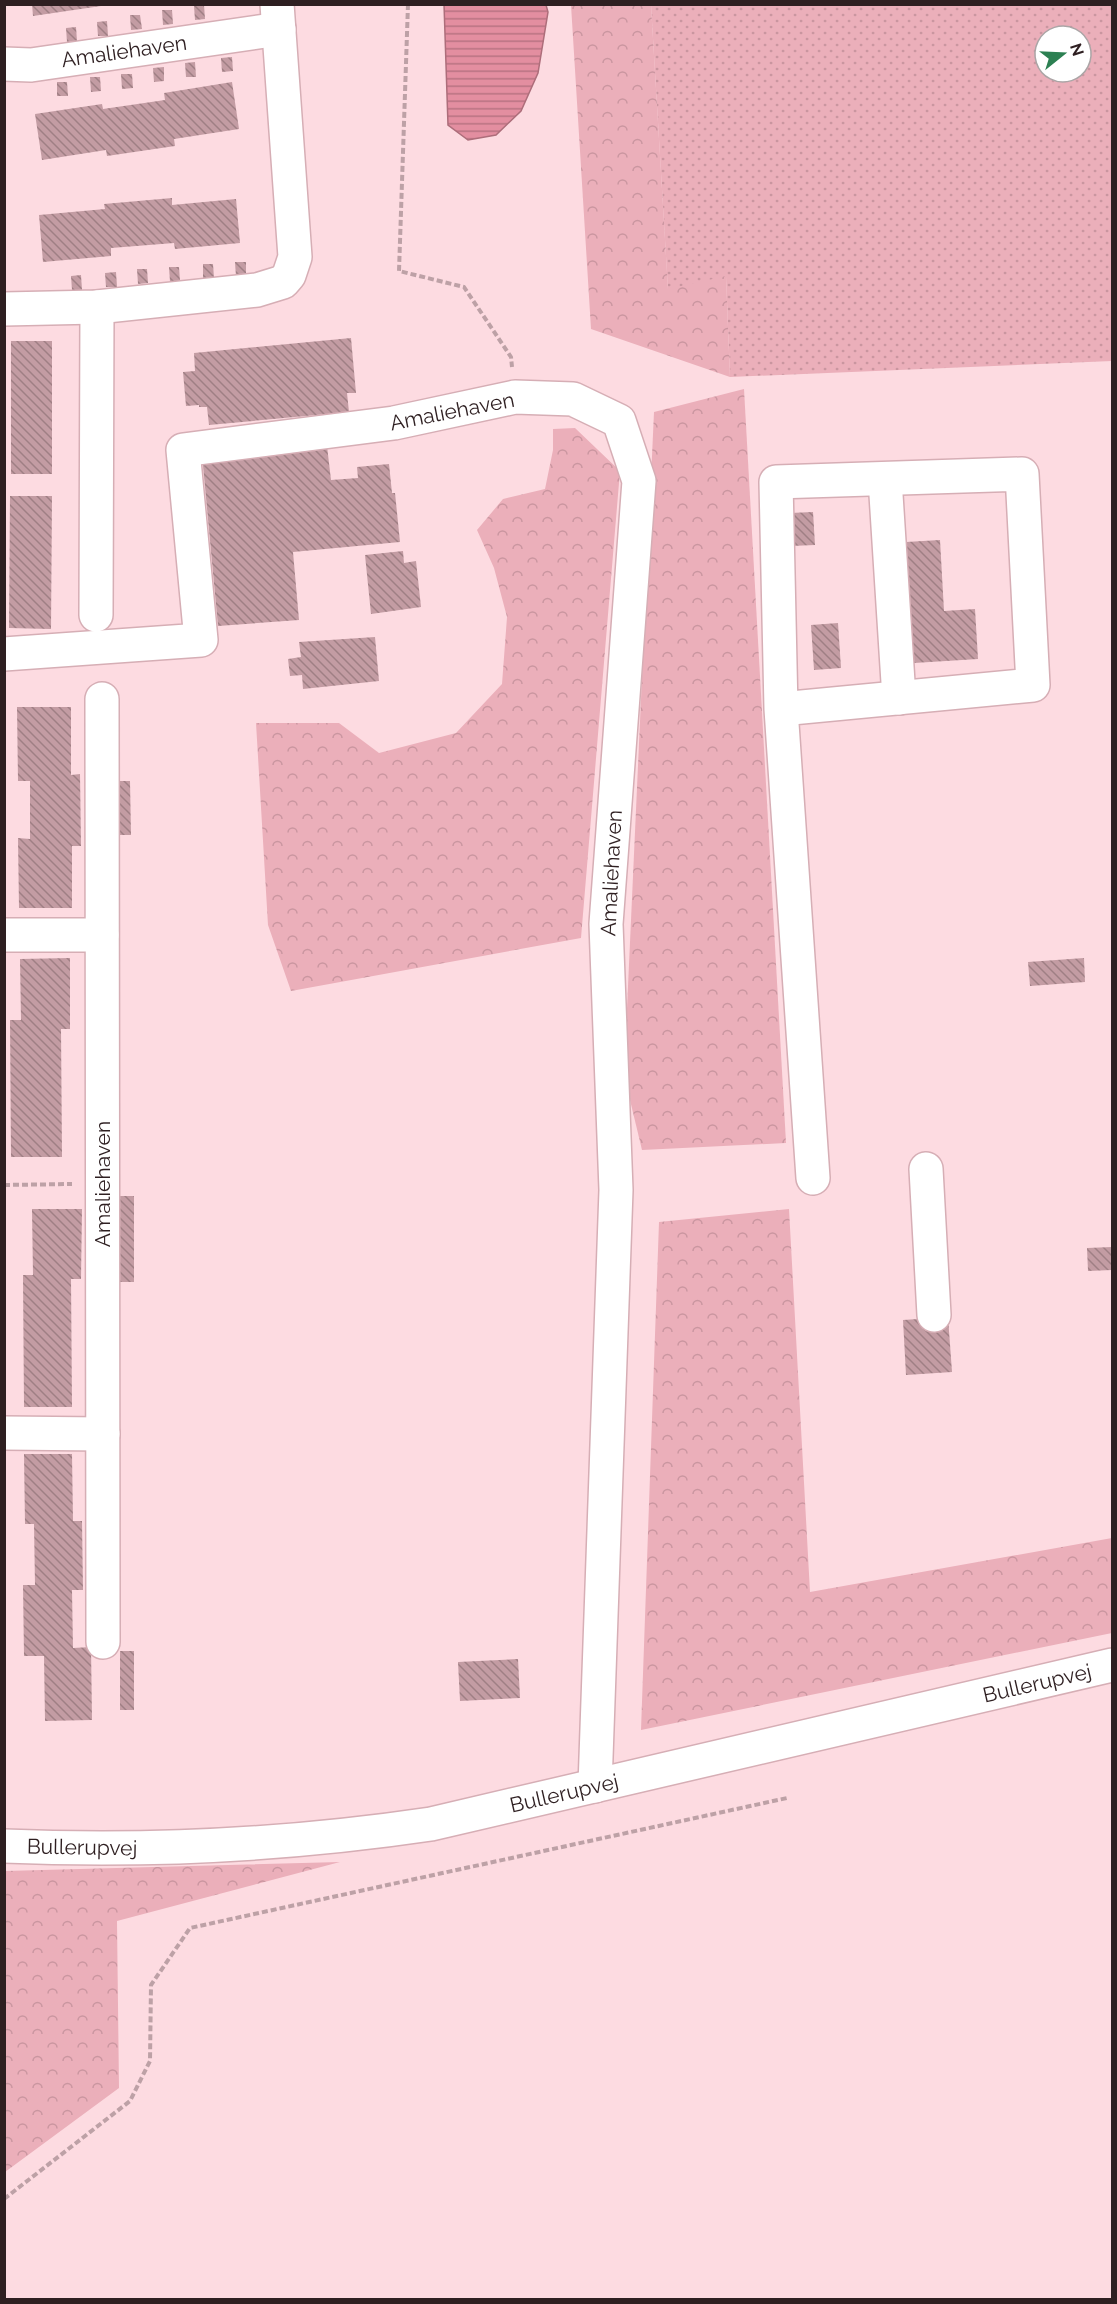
<svg xmlns="http://www.w3.org/2000/svg" width="1117" height="2304" font-family="Raleway,sans-serif">
<style>
.grass{fill:url(#grass-dots);fill-rule:evenodd}
.forest{fill:url(#forest-crowns)}
.water{fill:url(#water-rules);stroke:#ad6d7a;stroke-width:1.5}
.building{fill:url(#building-back-hatch)}
.lines{fill:none;stroke-linecap:round;stroke-linejoin:round}
.minor-casing{stroke:#d6aeb5;stroke-width:36}
.path{stroke:#bda1a6;stroke-width:4;stroke-dasharray:6 3;stroke-linecap:butt}
.minor{stroke:#fff;stroke-width:33}
.labels{text-anchor:middle;dominant-baseline:central;stroke-width:6;stroke-linejoin:round;paint-order:stroke}
.street-label{font-size:21px;fill:#2e1f21;stroke:#fff}
</style>
<defs>
<pattern id="grass-dots" width="8" height="8" patternUnits="userSpaceOnUse" patternTransform="scale(1.5)"><rect width="8" height="8" fill="#ebafba"/><path d="M2 2h.1M6 6h.1" fill="none" stroke="#ca96a0" stroke-width="1.8" stroke-linecap="round"/></pattern>
<pattern id="forest-crowns" width="20" height="18" patternUnits="userSpaceOnUse" patternTransform="scale(1.5)"><rect width="20" height="18" fill="#ebafba"/><path d="M2 6a3 3 0 1 1 6 0M12 15a3 3 0 1 1 6 0" fill="none" stroke="#ca96a0"/></pattern>
<pattern id="water-rules" width="6" height="5" patternUnits="userSpaceOnUse" patternTransform="scale(1.5)"><rect width="6" height="5" fill="#e38ea0"/><path d="M0 2.5h6" fill="none" stroke="#b87382"/></pattern>
<pattern id="building-back-hatch" width="6" height="6" patternUnits="userSpaceOnUse" patternTransform="scale(1.5)"><rect width="6" height="6" fill="#c39ca3"/><path d="M-1 5l2 2M0 0l6 6M5-1l2 2" fill="none" stroke="#9f7f84"/></pattern>
</defs>
<rect width="100%" height="100%" fill="#fddbe1"/>
<path class="grass" d="M 651,5 L 1112,5 L 1112,361 L 730,377 L 726,277 L 668,290 ZM 1045,36 L 1081,36 L 1081,72 L 1045,72 Z"/>
<g class="forest">
<path d="M 571,5 L 651,5 L 668,289 L 726,276 L 730,377 L 591,329 Z"/>
<path d="M 744,389 L 786,1143 L 642,1150 L 624,1075 L 654,412 Z"/>
<path d="M 575,428 L 620,471 L 581,938 L 291,991 L 268,925 L 256,723 L 339,723 L 379,753 L 456,733 L 502,684 L 507,617 L 494,568 L 477,530 L 503,499 L 545,489 L 553,450 L 553,429 Z"/>
<path d="M 789,1209 L 810,1592 L 1112,1538 L 1112,1633 L 641,1730 L 659,1222 Z"/>
<path d="M 340,1862 L 117,1921 L 119,2088 L 5,2172 L 5,1871 Z"/>
</g>
<path class="water" d="M 444,4 L 546,5 L 548,12 L 538,73 L 521,111 L 496,135 L 468,140 L 448,125 Z"/>
<g class="building">
<path d="M 32,4 L 101,4 L 101,6 L 33,16 Z"/>
<path d="M 204,5 L 205,19 L 195,20 L 194,6 Z"/>
<path d="M 162,10 L 172,10 L 173,24 L 163,25 Z"/>
<path d="M 130,15 L 140,15 L 142,29 L 131,30 Z"/>
<path d="M 107,21 L 108,36 L 98,36 L 97,22 Z"/>
<path d="M 76,27 L 77,41 L 67,42 L 66,28 Z"/>
<path d="M 232,57 L 233,71 L 222,72 L 221,58 Z"/>
<path d="M 195,62 L 196,77 L 186,77 L 185,63 Z"/>
<path d="M 164,67 L 164,81 L 154,82 L 153,68 Z"/>
<path d="M 121,74 L 132,74 L 133,88 L 122,89 Z"/>
<path d="M 90,77 L 100,77 L 101,91 L 91,92 Z"/>
<path d="M 57,82 L 67,82 L 68,96 L 57,96 Z"/>
<path d="M 232,82 L 239,129 L 174,139 L 175,146 L 107,156 L 106,150 L 42,160 L 35,114 L 102,104 L 103,109 L 165,100 L 164,93 Z"/>
<path d="M 172,198 L 172,205 L 236,199 L 240,243 L 175,249 L 174,243 L 111,248 L 111,256 L 43,262 L 39,215 L 105,209 L 104,204 Z"/>
<path d="M 235,262 L 246,262 L 246,276 L 236,277 Z"/>
<path d="M 203,264 L 213,264 L 214,278 L 203,279 Z"/>
<path d="M 169,267 L 179,267 L 180,281 L 170,282 Z"/>
<path d="M 137,269 L 147,269 L 148,283 L 138,284 Z"/>
<path d="M 116,272 L 117,287 L 106,287 L 105,273 Z"/>
<path d="M 81,275 L 82,290 L 72,290 L 71,276 Z"/>
<path d="M 351,338 L 356,393 L 347,393 L 349,412 L 209,425 L 207,407 L 199,407 L 199,405 L 186,406 L 183,372 L 195,371 L 194,353 Z"/>
<rect x="11" y="341" width="41" height="133"/>
<path d="M 327,446 L 331,480 L 358,478 L 357,467 L 389,464 L 392,493 L 395,493 L 400,542 L 293,552 L 299,620 L 218,626 L 202,455 Z"/>
<path d="M 10,496 L 52,496 L 51,629 L 9,628 Z"/>
<path d="M 813,512 L 815,545 L 791,546 L 790,513 Z"/>
<path d="M 940,540 L 944,611 L 975,609 L 978,659 L 914,663 L 906,542 Z"/>
<path d="M 403,551 L 404,563 L 416,561 L 421,607 L 371,614 L 365,555 Z"/>
<path d="M 838,623 L 841,668 L 814,670 L 811,625 Z"/>
<path d="M 375,637 L 379,681 L 303,689 L 302,675 L 290,676 L 288,659 L 301,657 L 299,642 Z"/>
<path d="M 17,707 L 71,707 L 71,775 L 80,774 L 81,846 L 72,846 L 72,908 L 19,908 L 18,838 L 30,839 L 30,781 L 18,781 Z"/>
<path d="M 116,781 L 130,781 L 131,835 L 116,835 Z"/>
<path d="M 70,958 L 70,1029 L 61,1029 L 62,1157 L 11,1157 L 10,1020 L 21,1020 L 20,959 Z"/>
<path d="M 1084,958 L 1085,982 L 1030,986 L 1028,962 Z"/>
<rect x="118" y="1196" width="16" height="86"/>
<path d="M 32,1209 L 82,1209 L 81,1279 L 71,1279 L 72,1407 L 24,1407 L 23,1275 L 33,1275 Z"/>
<path d="M 1112,1247 L 1112,1270 L 1088,1271 L 1087,1248 Z"/>
<path d="M 948,1317 L 952,1372 L 906,1375 L 903,1320 Z"/>
<path d="M 24,1454 L 72,1454 L 73,1521 L 82,1521 L 83,1590 L 72,1590 L 73,1648 L 91,1647 L 92,1720 L 45,1721 L 44,1656 L 24,1656 L 23,1585 L 35,1585 L 34,1524 L 25,1524 Z"/>
<rect x="120" y="1651" width="14" height="59"/>
<path d="M 518,1659 L 520,1698 L 460,1701 L 458,1662 Z"/>
</g>
<g class="lines">
<g class="minor-casing">
<g id="minor">
<path d="M 4,64 L 31,65 L 279,29"/>
<path d="M 4,309 L 97,307 L 257,290 L 283,282 L 289,275 L 295,257 L 277,4"/>
<path d="M 885,479 L 899,698"/>
<path d="M 96,615 L 97,307"/>
<path d="M 4,654 L 201,640 L 183,450 L 394,423 L 515,397 L 573,399 L 619,421 L 639,481 L 606,924 L 616,1190 L 595,1786"/>
<path d="M 102,699 L 103,1642"/>
<path d="M 781,709 L 776,482 L 1022,474 L 1033,685 L 781,709 L 813,1178"/>
<path d="M 4,935 L 102,935"/>
<path d="M 926,1169 L 934,1315"/>
<path d="M 4,1433 L 103,1434"/>
<path d="M 4,1846 C 147,1852 289,1845 431,1824 L 1112,1665"/>
</g>
</g>
<g class="path">
<path d="M 408,4 L 399,271 L 464,287 L 511,357 L 512,367"/>
<path d="M 4,1185 L 72,1184"/>
<path d="M 4,2199 L 130,2101 L 150,2061 L 151,1985 L 190,1928 L 787,1798"/>
</g>
<use href="#minor" class="minor"/>
</g>
<g class="labels">
<g class="street-label">
<text transform="translate(124 51) rotate(-8)">Amaliehaven</text>
<text transform="translate(452 411) rotate(-11)">Amaliehaven</text>
<text transform="translate(611 873) rotate(-87)">Amaliehaven</text>
<text transform="translate(102 1184) rotate(-90)">Amaliehaven</text>
<text transform="translate(1037 1683) rotate(-13)">Bullerupvej</text>
<text transform="translate(564 1793) rotate(-13)">Bullerupvej</text>
<text transform="translate(82 1847) rotate(1)">Bullerupvej</text>
</g>
</g>
<rect width="1117" height="2304" fill="none" stroke="#2e1f21" stroke-width="12"/>
<g transform="translate(1063 54) rotate(72)"><circle r="28" fill="#ffffff" stroke="#aba5a6" stroke-width="1.5"/>
<path d="M0-4.5L10 22L0 15L-10 22Z" fill="#2c8052"/>
<text y="-9" font-size="16" font-weight="bold" text-anchor="middle" fill="#2e1f21">N</text>
</g>
</svg>
